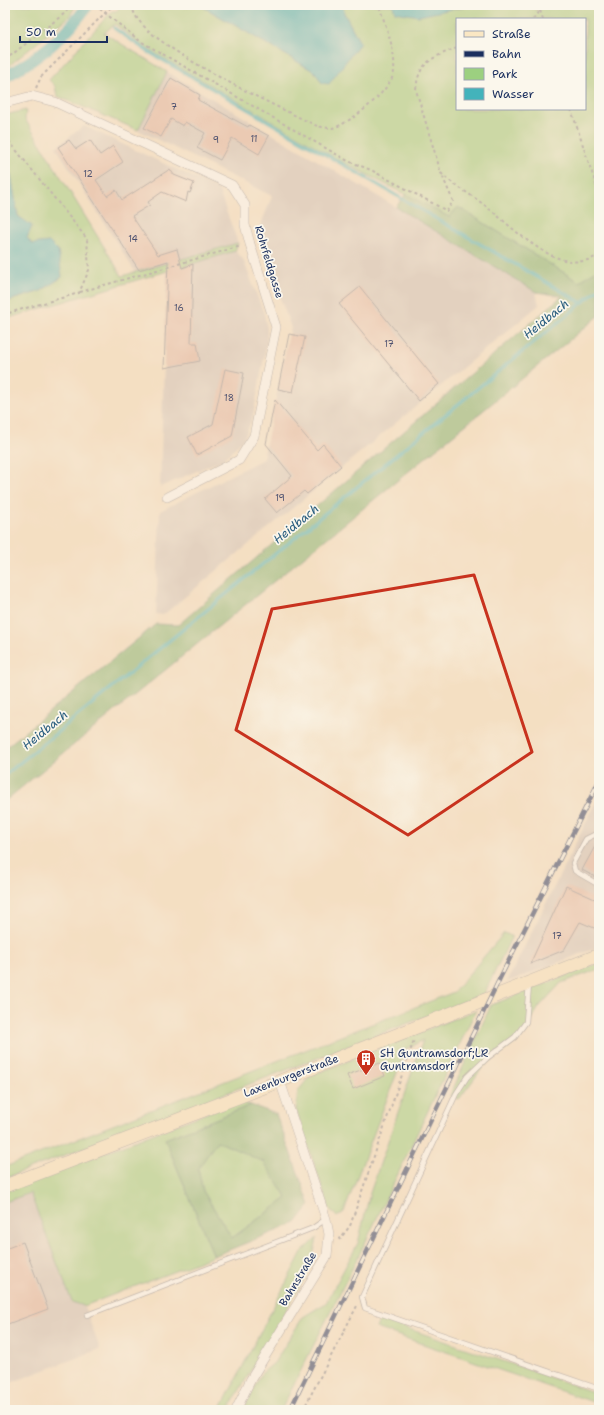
<svg xmlns="http://www.w3.org/2000/svg" width="604" height="1415" font-family="'Shantell Sans',sans-serif">
<style>
.industrial{fill:#cec1ba}
.green{fill:#9cd080;stroke:#5c806f;fill-rule:evenodd}
.forest{fill:#7db26e;stroke:#4c7066;fill-rule:evenodd}
.water{fill:#43b3bb;stroke:#2f718c}
.lines{fill:none;stroke-linecap:round;stroke-linejoin:round}
.stream{stroke:#43b3bb;stroke-width:3.5}
.canal{stroke:#43b3bb;stroke-width:12}
.building{fill:#e1b2a1}
.lane-casing{stroke:#888790;stroke-width:6}
.street-casing{stroke:#888790;stroke-width:10}
.secondary-casing{stroke:#888790;stroke-width:14}
.path{stroke:#888790;stroke-width:2;stroke-dasharray:3 3;stroke-linecap:butt}
.lane{stroke:#fff;stroke-width:4.5}
.street{stroke:#fff;stroke-width:9}
.secondary{stroke:#fae7c3;stroke-width:13}
.rail-casing{stroke:#1b2f5e;stroke-width:4.5}
.rail{stroke:#fbf7ec;stroke-width:3;stroke-dasharray:9;stroke-linecap:butt}
.marked{fill:none;stroke:#c8321e;stroke-width:3;stroke-linejoin:round}
.labels{text-anchor:middle;dominant-baseline:central;stroke-width:3.5;stroke-linejoin:round;paint-order:stroke}
.number-label{font-size:9px;fill:#4c506f}
.street-label{font-size:11px;fill:#1b2f5e;stroke:#fbf7ec}
.poi-label{font-size:11px;fill:#1b2f5e;stroke:#fbf7ec;text-anchor:start}
.water-label{font-size:12px;font-style:italic;fill:#295d7f;stroke:#fbf7ec}
</style>
<rect width="100%" height="100%" fill="#fbf7ec"/>
<filter id="ink" filterUnits="userSpaceOnUse"><feTurbulence type="fractalNoise" baseFrequency=".025" numOctaves="2"/><feDisplacementMap in="SourceGraphic" scale="8" xChannelSelector="R" yChannelSelector="G"/><feConvolveMatrix kernelMatrix="1 2 1 2 8 2 1 2 1" color-interpolation-filters="sRGB"/></filter>
<filter id="wash" filterUnits="userSpaceOnUse"><feTurbulence type="fractalNoise" baseFrequency=".012" numOctaves="4" result="noise"/><feDisplacementMap in="SourceGraphic" scale="16" xChannelSelector="R" yChannelSelector="G"/><feGaussianBlur stdDeviation="0.9" result="paint"/><feColorMatrix in="noise" values="0 0 0 0 0 0 0 0 0 0 0 0 0 0 0 0 0 1.4 0 .05"/><feComposite in="paint" operator="in"/></filter>
<g filter="url(#wash)">
<rect width="100%" height="100%" fill="#f4dfc2"/>
<g class="industrial">
<path d="M 167,72 L 396,207 L 536,292 L 539,305 L 163,615 L 156,614 L 160,511 L 263,459 L 291,328 L 257,235 L 272,196 L 138,130 Z"/>
<path d="M 84,126 L 218,189 L 238,243 L 136,273 L 56,147 Z"/>
<path d="M 235,251 L 243,259 L 264,314 L 267,328 L 267,342 L 253,416 L 244,439 L 222,460 L 160,487 L 167,272 Z"/>
<path d="M 599,796 L 599,947 L 507,982 Z"/>
<path d="M 30,1193 L 72,1302 L 84,1306 L 100,1349 L 5,1385 L 5,1202 Z"/>
</g>
<g class="green">
<path d="M 5,5 L 76,5 L 69,17 L 5,69 Z"/>
<path d="M 122,5 L 200,5 L 315,72 L 322,83 L 360,43 L 344,13 L 343,5 L 393,5 L 395,12 L 462,8 L 470,5 L 534,5 L 536,11 L 540,10 L 538,5 L 599,5 L 599,268 L 579,282 L 458,207 L 449,217 L 339,160 L 146,48 L 115,24 L 104,33 L 167,72 L 138,130 L 57,96 L 55,86 L 49,80 L 112,11 L 116,11 ZM 457,19 L 585,19 L 585,109 L 457,109 Z"/>
<path d="M 26,110 L 25,119 L 122,276 L 238,243 L 235,251 L 5,319 L 5,302 L 41,291 L 62,277 L 58,251 L 49,242 L 32,244 L 27,238 L 32,226 L 18,216 L 11,175 L 5,162 L 5,115 Z"/>
<path d="M 504,933 L 512,936 L 484,994 L 5,1178 L 5,1167 L 454,992 Z"/>
<path d="M 599,963 L 599,969 L 561,983 L 539,1007 L 521,1038 L 483,1067 L 459,1099 L 450,1096 L 491,1005 Z"/>
<path d="M 476,1010 L 365,1243 L 281,1410 L 243,1410 L 261,1374 L 274,1363 L 303,1317 L 326,1303 L 358,1243 L 370,1193 L 423,1040 L 406,1049 L 344,1212 L 337,1217 L 329,1208 L 296,1110 L 298,1091 L 310,1076 Z"/>
<path d="M 238,1101 L 251,1105 L 165,1139 L 214,1256 L 84,1306 L 72,1302 L 30,1193 L 5,1202 L 5,1191 Z"/>
<path d="M 217,1141 L 265,1162 L 287,1198 L 232,1238 L 203,1191 L 198,1168 Z"/>
<path d="M 317,1238 L 310,1269 L 228,1410 L 220,1410 L 302,1252 Z"/>
<path d="M 380,1319 L 599,1394 L 599,1404 L 376,1328 Z"/>
</g>
<g class="forest">
<path d="M 406,194 L 449,217 L 458,207 L 579,282 L 599,268 L 599,316 L 5,801 L 5,748 L 156,624 L 178,625 L 562,296 L 536,292 L 396,207 Z"/>
<path d="M 251,1105 L 276,1114 L 310,1205 L 296,1223 L 214,1256 L 165,1139 ZM 217,1141 L 264,1162 L 287,1198 L 232,1238 L 203,1191 L 198,1169 Z"/>
</g>
<g class="water">
<path d="M 200,5 L 343,5 L 344,13 L 360,43 L 329,84 L 322,83 L 315,72 Z"/>
<path d="M 393,5 L 470,5 L 419,16 L 395,12 Z"/>
<path d="M 5,162 L 11,175 L 18,216 L 32,226 L 27,238 L 32,244 L 49,242 L 58,251 L 62,277 L 41,291 L 5,302 Z"/>
</g>
<g class="lines">
<g class="stream">
<path d="M 114,28 L 147,51 L 582,303"/>
<path d="M 5,775 L 599,289"/>
</g>
<path class="canal" d="M 5,77 C 40,57 64,38 88,5"/>
</g>
<g id="blocks">
<g class="building">
<path d="M 171,78 L 200,95 L 198,100 L 248,127 L 249,125 L 269,136 L 259,154 L 232,138 L 220,160 L 197,148 L 205,133 L 185,122 L 183,126 L 171,119 L 161,137 L 144,128 Z"/>
<path d="M 69,140 L 76,149 L 90,140 L 100,155 L 113,146 L 123,162 L 96,180 L 107,196 L 116,190 L 122,200 L 170,169 L 174,175 L 194,183 L 190,193 L 188,192 L 186,202 L 162,192 L 148,202 L 150,205 L 132,216 L 158,255 L 177,249 L 182,268 L 193,264 L 191,343 L 197,343 L 200,361 L 164,368 L 168,261 L 139,270 L 58,147 Z"/>
<path d="M 360,287 L 439,384 L 419,401 L 339,304 Z"/>
<path d="M 289,334 L 305,337 L 293,392 L 278,389 Z"/>
<path d="M 225,369 L 244,373 L 232,436 L 197,455 L 188,437 L 213,424 Z"/>
<path d="M 275,400 L 317,450 L 323,444 L 341,466 L 307,494 L 304,491 L 277,513 L 265,499 L 292,476 L 266,444 Z"/>
<path d="M 599,839 L 599,879 L 582,870 Z"/>
<path d="M 566,886 L 599,901 L 599,930 L 580,922 L 564,950 L 530,964 Z"/>
<path d="M 380,1063 L 385,1076 L 353,1089 L 347,1075 Z"/>
<path d="M 23,1242 L 48,1309 L 5,1325 L 5,1249 Z"/>
</g>
</g>
</g>
<g filter="url(#ink)">
<use href="#blocks" fill-opacity="0" stroke="#888790" stroke-width="1"/>
<g class="lines">
<g class="lane-casing">
<g id="lane">
<path d="M 599,828 L 596,834 L 586,839 L 573,863 L 575,871 L 599,885"/>
<path d="M 529,984 L 526,1022 L 515,1037 L 487,1058 L 467,1077 L 456,1094 L 362,1297 L 365,1308 L 599,1389"/>
<path d="M 87,1315 L 313,1228 L 326,1219"/>
</g>
</g>
<g class="street-casing">
<g id="street">
<path d="M 5,103 L 32,96 L 55,102 L 232,185 L 245,205 L 245,225 L 250,244 L 276,327 L 254,436 L 239,460 L 167,497"/>
<path d="M 236,1410 L 251,1379 L 327,1256 L 329,1234 L 326,1219 L 280,1081"/>
</g>
</g>
<g class="secondary-casing">
<path id="secondary" d="M 5,1186 L 280,1081 L 599,955"/>
</g>
<g class="path">
<path d="M 95,5 L 140,41 L 348,161 L 371,170 L 447,211 L 453,201 L 441,173"/>
<path d="M 133,5 C 127,39 287,111 317,126 C 321,127 327,128 332,128 C 349,125 393,89 394,71 C 396,49 385,26 379,5"/>
<path d="M 538,5 L 543,19"/>
<path d="M 533,19 L 540,10"/>
<path d="M 457,48 C 433,57 418,62 416,90 L 441,173 C 454,186 469,193 483,204 C 513,226 558,280 599,255"/>
<path d="M 5,60 L 65,13 L 71,5"/>
<path d="M 36,88 L 41,77 L 113,5"/>
<path d="M 571,109 L 599,194"/>
<path d="M 5,136 L 87,239 L 89,270 L 79,293 L 5,314"/>
<path d="M 80,292 L 241,246"/>
<path d="M 339,1240 L 350,1226 L 414,1040"/>
<path d="M 303,1410 L 357,1306"/>
</g>
<use href="#lane" class="lane"/>
<use href="#street" class="street"/>
<use href="#secondary" class="secondary"/>
<g class="rail-casing">
<path id="rail" d="M 290,1410 L 500,978 L 599,781"/>
</g>
<use href="#rail" class="rail"/>
</g>
</g>
<path d="M0 0H604V1415H0ZM 474,575 L 532,752 L 408,835 L 236,730 L 272,609 Z" fill="#f4dfc2" fill-opacity=".55" fill-rule="evenodd"/>
<path class="marked" d="M 474,575 L 532,752 L 408,835 L 236,730 L 272,609 Z"/>
<defs>
<g id="building-pin" transform="scale(1)"><path d="M0 17L-7.5 6A9.5 9.5 0 1 1 7.5 6Z" fill="#c8321e" stroke="#fbf7ec"/><path d="M-4-6H4V6H1V3H-1V6H-4ZM-2.5-4.3h1.7v1.8h-1.7ZM.8-4.3h1.7v1.8H.8ZM-2.5-1h1.7V.8h-1.7ZM.8-1h1.7V.8H.8Z" fill="#fff"/></g>
</defs>
<g fill-rule="evenodd">
<use href="#building-pin" x="366" y="1059"/>
</g>
<g class="labels">
<g class="number-label">
<text x="174" y="107">7</text>
<text x="254" y="139">11</text>
<text x="216" y="140">9</text>
<text x="88" y="174">12</text>
<text x="133" y="239">14</text>
<text x="179" y="308">16</text>
<text x="389" y="344">17</text>
<text x="229" y="398">18</text>
<text x="280" y="498">19</text>
<text x="557" y="936">17</text>
</g>
<g class="street-label">
<text transform="translate(269 262) rotate(73)">Rohrfeldgasse</text>
<text transform="translate(291 1076) rotate(-21)">Laxenburgerstraße</text>
<text transform="translate(298 1279) rotate(-59)">Bahnstraße</text>
</g>
<g class="poi-label">
<text x="380" y="1053">SH Guntramsdorf;LR<tspan x="380" dy="13">Guntramsdorf</tspan></text>
</g>
<g class="water-label">
<text transform="translate(546 319) rotate(-39)">Heidbach</text>
<text transform="translate(296 524) rotate(-39)">Heidbach</text>
<text transform="translate(45 730) rotate(-39)">Heidbach</text>
</g>
</g>
<rect width="604" height="1415" fill="none" stroke="#fbf7ec" stroke-width="20"/>
<rect x="456" y="18" width="130" height="92" fill="#fbf7ec" stroke="#a1a7b3"/>
<rect x="464" y="31" width="20" height="6" fill="#fae7c3" stroke="#a1a7b3"/>
<text x="492" y="38" font-size="12" fill="#1b2f5e">Straße</text>
<rect x="464" y="51" width="20" height="6" fill="#1b2f5e" stroke="#a1a7b3"/>
<text x="492" y="58" font-size="12" fill="#1b2f5e">Bahn</text>
<rect x="464" y="68" width="20" height="12" fill="#9cd080" stroke="#a1a7b3"/>
<text x="492" y="78" font-size="12" fill="#1b2f5e">Park</text>
<rect x="464" y="88" width="20" height="12" fill="#43b3bb" stroke="#a1a7b3"/>
<text x="492" y="98" font-size="12" fill="#1b2f5e">Wasser</text>
<path d="M20 36v6h87v-6" fill="none" stroke="#1b2f5e" stroke-width="2"/>
<text x="26" y="36" font-size="12" fill="#1b2f5e" stroke="#fbf7ec" stroke-width="3" paint-order="stroke">50 m</text>
</svg>
